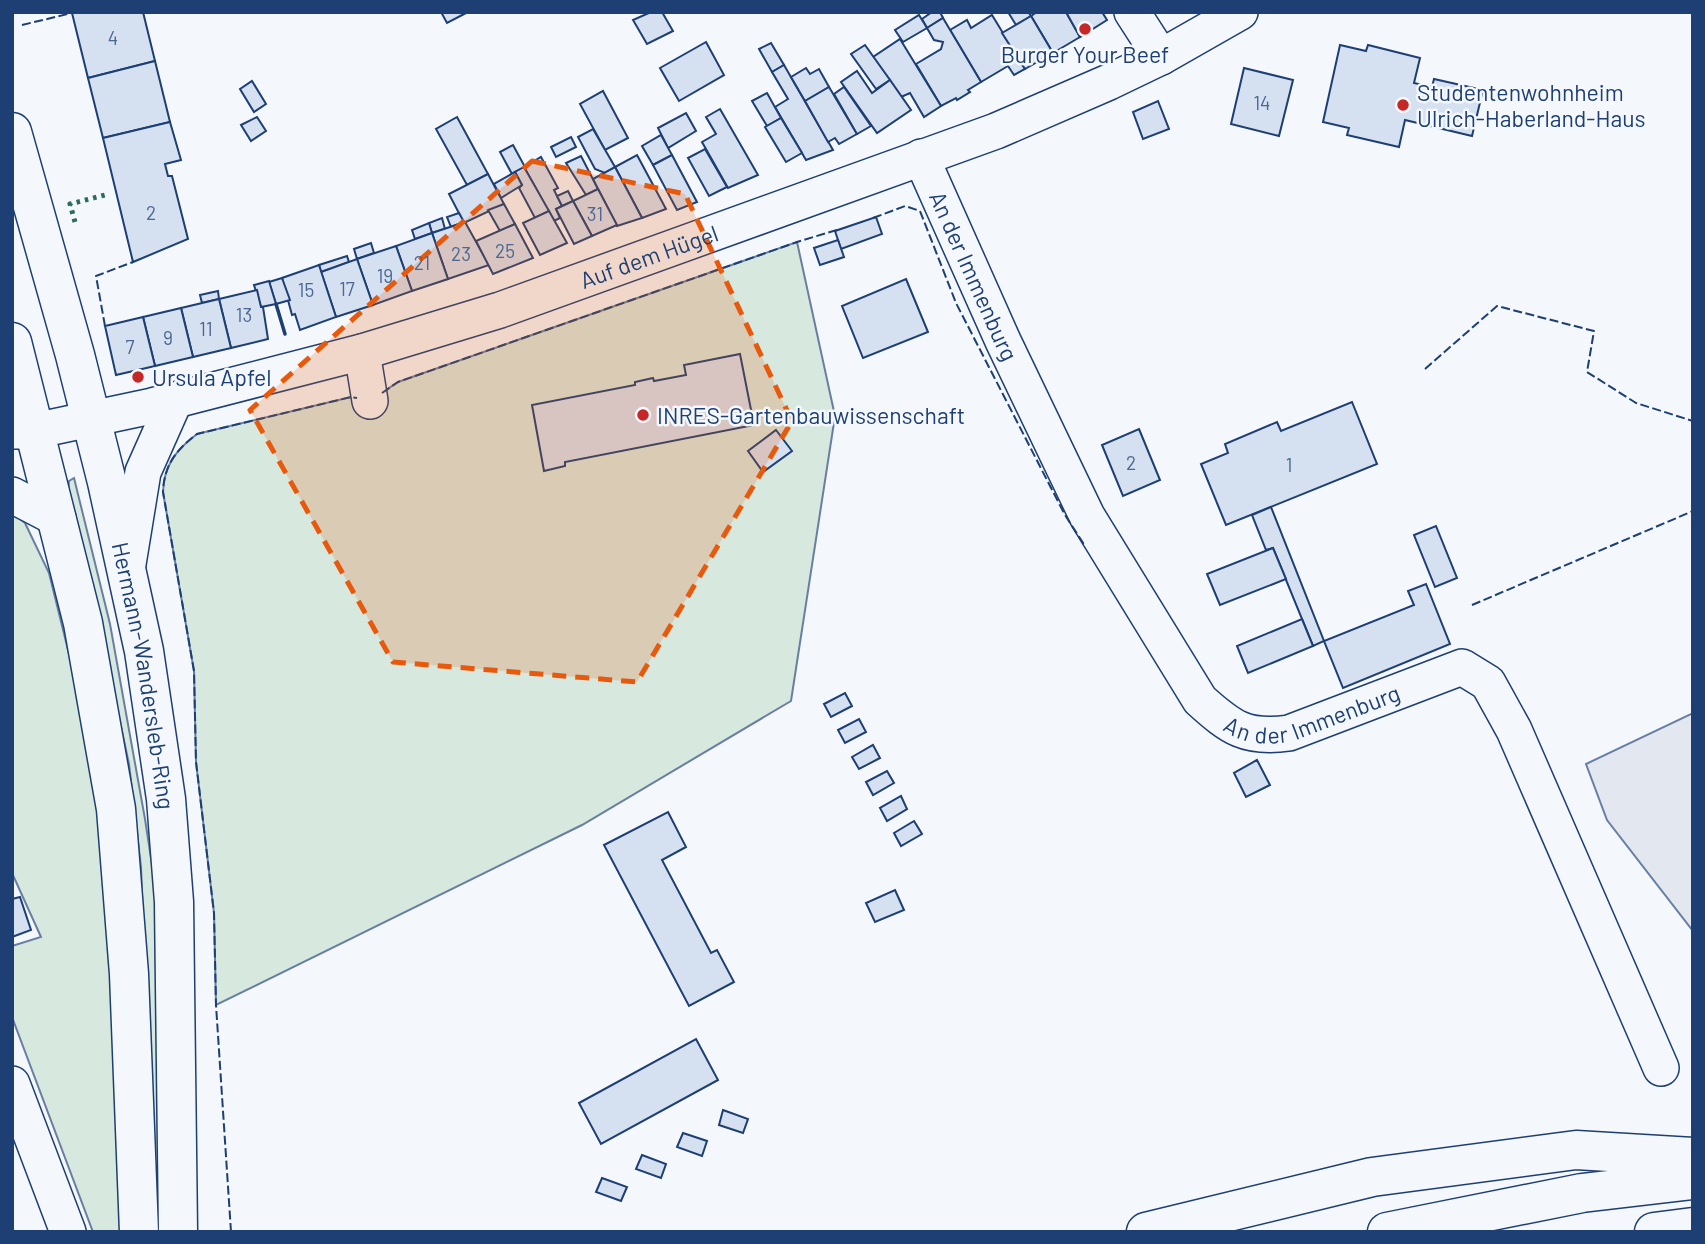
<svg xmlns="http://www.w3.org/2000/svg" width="1705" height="1244" font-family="Barlow,sans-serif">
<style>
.green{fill:#d7e8df;stroke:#687fa3;stroke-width:2}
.parking{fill:#e3e8f0;stroke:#687fa3;stroke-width:2}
.building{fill:#d5e0f0;stroke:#1d3f73;stroke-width:2}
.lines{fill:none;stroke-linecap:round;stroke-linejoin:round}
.minor-casing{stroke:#1d3f73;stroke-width:38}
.major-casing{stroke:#1d3f73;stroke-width:41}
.highway-casing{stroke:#1d3f73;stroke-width:41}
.minor{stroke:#f4f7fb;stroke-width:35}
.major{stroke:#f4f7fb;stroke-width:38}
.highway{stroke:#f4f7fb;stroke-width:38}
.hedge{stroke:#2c6c60;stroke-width:5;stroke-dasharray:3.5 5;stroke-linecap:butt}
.fence{stroke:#1d3f73;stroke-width:2;stroke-dasharray:9 3.5;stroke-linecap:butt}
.wall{stroke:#1d3f73;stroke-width:3.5}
.marked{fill:#e8590c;fill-opacity:0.2;stroke:#e8590c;stroke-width:5;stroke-dasharray:14 9;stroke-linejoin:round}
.poi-dot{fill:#c62828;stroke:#f4f7fb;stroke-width:2.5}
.labels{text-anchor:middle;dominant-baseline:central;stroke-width:5;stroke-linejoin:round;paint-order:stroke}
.number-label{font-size:19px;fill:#4b6792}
.poi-label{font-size:23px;fill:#1d3f73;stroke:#f4f7fb;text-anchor:start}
.street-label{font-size:23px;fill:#1d3f73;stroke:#f4f7fb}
</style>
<rect width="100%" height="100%" fill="#f4f7fb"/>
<g class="green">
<path d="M 797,242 L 835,416 L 791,701 L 582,825 L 216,1005 L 214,913 L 196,762 L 194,671 L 163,492 C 164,465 176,450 197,434 L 351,397 L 370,401 L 398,382 Z"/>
<path d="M 74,478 L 110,624 L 145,819 L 158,904 L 163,1232 L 154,1232 L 141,867 L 129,764 L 95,605 L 68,494 L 69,481 Z"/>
<path d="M 12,512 L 25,523 L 49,573 L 107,808 L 128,1232 L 93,1232 L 12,1017 L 12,946 L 41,937 L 12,873 Z"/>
</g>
<path class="parking" d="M 1693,713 L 1693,931 L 1607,820 L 1586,764 Z"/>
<g class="building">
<path d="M 143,12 L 155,61 L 88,78 L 72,13 Z"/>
<path d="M 441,12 L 468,12 L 447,23 Z"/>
<path d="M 651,12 L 662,12 L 673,31 L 647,44 L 633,20 Z"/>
<path d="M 932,12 L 940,12 L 943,18 L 927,28 L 922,19 Z"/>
<path d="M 1008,12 L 1028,12 L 1031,16 L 1016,25 Z"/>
<path d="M 1037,12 L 1066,12 L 1080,37 L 1053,53 L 1031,16 Z"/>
<path d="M 1066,12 L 1102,12 L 1107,20 L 1080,37 Z"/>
<path d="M 919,15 L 927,28 L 903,42 L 895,30 Z"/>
<path d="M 992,15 L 1025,69 L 1014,75 L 1008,66 L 981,82 L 950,30 L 967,20 L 971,28 Z"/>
<path d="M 1031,16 L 1053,53 L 1025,69 L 1002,33 Z"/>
<path d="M 943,18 L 981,82 L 968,90 L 970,92 L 957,100 L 956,98 L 941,106 L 916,64 L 941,49 L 943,42 L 934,40 L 927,28 Z"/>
<path d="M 900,39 L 941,106 L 924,117 L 910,93 L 901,97 L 873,57 Z"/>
<path d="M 706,42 L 724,75 L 679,101 L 660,68 Z"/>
<path d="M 771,43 L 784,65 L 772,72 L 759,49 Z"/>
<path d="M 865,45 L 890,80 L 876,89 L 851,54 Z"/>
<path d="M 1340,45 L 1366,51 L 1368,45 L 1420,58 L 1414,83 L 1432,87 L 1434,79 L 1483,90 L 1472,136 L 1405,120 L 1399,147 L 1347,135 L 1349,128 L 1323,122 Z"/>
<path d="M 155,61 L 170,122 L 103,138 L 88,78 Z"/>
<path d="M 784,65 L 833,150 L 806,160 L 775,107 L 788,99 L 772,72 Z"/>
<path d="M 806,68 L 810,74 L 819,69 L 829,87 L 805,101 L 791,77 Z"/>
<path d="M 1244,68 L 1293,80 L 1279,136 L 1231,124 Z"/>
<path d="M 857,71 L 872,93 L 890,80 L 911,110 L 877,133 L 841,82 Z"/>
<path d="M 252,81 L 266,104 L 254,112 L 240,89 Z"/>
<path d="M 829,87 L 857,134 L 839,144 L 835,138 L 828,142 L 805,101 Z"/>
<path d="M 844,87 L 871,126 L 857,134 L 834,94 Z"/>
<path d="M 603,91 L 628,138 L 605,150 L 580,104 Z"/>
<path d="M 767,93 L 781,118 L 767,126 L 752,101 Z"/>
<path d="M 1158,101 L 1169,129 L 1143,139 L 1133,112 Z"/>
<path d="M 720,109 L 758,175 L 728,188 L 702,142 L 716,134 L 706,117 Z"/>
<path d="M 686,113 L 696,131 L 668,148 L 658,128 Z"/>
<path d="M 257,117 L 266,131 L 251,141 L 241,125 Z"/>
<path d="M 457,117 L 488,174 L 467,185 L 436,129 Z"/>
<path d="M 781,118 L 802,153 L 786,162 L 765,127 Z"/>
<path d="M 170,122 L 181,160 L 165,164 L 168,176 L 172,176 L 188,239 L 133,262 L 103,138 Z"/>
<path d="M 593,129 L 615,167 L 605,173 L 595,169 L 578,137 Z"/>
<path d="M 661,135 L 672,155 L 653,165 L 642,146 Z"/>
<path d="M 571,137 L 576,147 L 556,157 L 551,147 Z"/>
<path d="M 513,145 L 525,167 L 512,174 L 500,152 Z"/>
<path d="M 705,149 L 727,187 L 709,196 L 688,158 Z"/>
<path d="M 637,155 L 666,209 L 642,218 L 615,167 Z"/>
<path d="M 672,155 L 697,202 L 677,210 L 653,165 Z"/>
<path d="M 581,156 L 598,189 L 586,195 L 566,163 Z"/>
<path d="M 541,157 L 558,188 L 554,190 L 562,206 L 556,209 L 560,218 L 554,221 L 524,167 Z"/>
<path d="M 524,167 L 549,211 L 535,218 L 519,188 L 522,185 L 515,172 Z"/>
<path d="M 615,167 L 642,218 L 617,226 L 593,179 Z"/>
<path d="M 515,172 L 522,185 L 501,198 L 494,184 Z"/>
<path d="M 488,174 L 504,204 L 464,223 L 449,194 Z"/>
<path d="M 598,189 L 617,225 L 592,236 L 573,201 Z"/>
<path d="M 568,191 L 573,201 L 562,206 L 557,196 Z"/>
<path d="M 573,201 L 592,236 L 574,244 L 556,209 Z"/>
<path d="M 504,204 L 515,224 L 500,231 L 488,210 Z"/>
<path d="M 549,211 L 567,243 L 540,255 L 523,223 Z"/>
<path d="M 459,213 L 464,222 L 451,227 L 447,217 Z"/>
<path d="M 876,217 L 882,234 L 841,249 L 835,231 Z"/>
<path d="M 442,218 L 445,229 L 432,233 L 429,223 Z"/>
<path d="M 465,222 L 489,265 L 448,279 L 432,233 Z"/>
<path d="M 429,223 L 432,233 L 415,239 L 412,230 Z"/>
<path d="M 515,224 L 533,258 L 493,274 L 476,241 Z"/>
<path d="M 432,233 L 448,279 L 412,291 L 396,246 Z"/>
<path d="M 838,240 L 844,257 L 820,265 L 814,248 Z"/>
<path d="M 371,243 L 374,253 L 357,259 L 354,249 Z"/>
<path d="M 396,246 L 412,291 L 373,305 L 357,259 Z"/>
<path d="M 347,256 L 349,262 L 321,272 L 319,265 Z"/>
<path d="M 357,259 L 373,305 L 336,317 L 321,272 Z"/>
<path d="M 319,265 L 336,317 L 300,330 L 295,314 L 292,315 L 282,278 Z"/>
<path d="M 282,278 L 290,300 L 276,304 L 269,282 Z"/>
<path d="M 906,279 L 928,332 L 863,358 L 842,306 Z"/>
<path d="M 269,281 L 276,304 L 261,307 L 254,285 Z"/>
<path d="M 257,290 L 261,307 L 263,307 L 268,339 L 231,348 L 219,299 Z"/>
<path d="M 218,291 L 219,299 L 202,303 L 200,295 Z"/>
<path d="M 219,299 L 231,348 L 193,357 L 181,308 Z"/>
<path d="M 181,308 L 193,357 L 155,366 L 143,317 Z"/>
<path d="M 143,317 L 155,366 L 116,375 L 105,326 Z"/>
<path d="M 740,354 L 754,425 L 565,462 L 565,466 L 544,471 L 532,405 L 635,385 L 635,382 L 653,378 L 654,381 L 686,375 L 684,365 Z"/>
<path d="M 1352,402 L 1377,464 L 1226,525 L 1201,464 L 1228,453 L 1225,444 L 1277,422 L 1281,431 Z"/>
<path d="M 1139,429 L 1160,480 L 1123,496 L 1102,445 Z"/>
<path d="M 776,430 L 792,451 L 763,472 L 748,451 Z"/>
<path d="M 1271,507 L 1324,641 L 1313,646 L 1273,548 L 1266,550 L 1252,515 Z"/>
<path d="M 1436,526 L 1457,578 L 1435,587 L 1414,535 Z"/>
<path d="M 1273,548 L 1286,579 L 1220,605 L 1207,574 Z"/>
<path d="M 1426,584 L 1450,644 L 1343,688 L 1324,641 L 1414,605 L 1408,591 Z"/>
<path d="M 1302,619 L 1313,646 L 1248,673 L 1237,646 Z"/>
<path d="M 845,693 L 852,706 L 831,717 L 824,704 Z"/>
<path d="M 859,719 L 866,732 L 845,743 L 838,730 Z"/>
<path d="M 873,745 L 880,758 L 859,769 L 852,757 Z"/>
<path d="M 1257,760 L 1270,785 L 1246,797 L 1234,773 Z"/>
<path d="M 887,771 L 894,783 L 873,795 L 866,782 Z"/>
<path d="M 901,796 L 907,809 L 887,821 L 880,808 Z"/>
<path d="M 668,812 L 686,847 L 662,860 L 711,953 L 717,950 L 734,982 L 689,1006 L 604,845 Z"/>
<path d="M 914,821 L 922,834 L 901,846 L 894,833 Z"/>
<path d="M 895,890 L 904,910 L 875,922 L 866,903 Z"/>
<path d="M 20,897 L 31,930 L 12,937 L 12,899 Z"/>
<path d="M 696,1039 L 718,1080 L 601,1144 L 579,1103 Z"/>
<path d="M 723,1110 L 748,1119 L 743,1133 L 719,1125 Z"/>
<path d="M 683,1133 L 707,1141 L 702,1156 L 677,1147 Z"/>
<path d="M 642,1155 L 666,1164 L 661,1178 L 636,1169 Z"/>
<path d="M 602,1178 L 627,1187 L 621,1201 L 596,1192 Z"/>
</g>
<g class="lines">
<g class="minor-casing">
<g id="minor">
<path d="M 1132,12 L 1161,57"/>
<path id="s1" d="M 921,157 L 1003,341 L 1087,516 L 1200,700 C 1231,728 1246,739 1289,733 L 1462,667 L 1488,683 L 1514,730 L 1661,1068"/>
<path d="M 362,352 L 370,401"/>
<path id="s2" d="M 12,431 L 34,431 L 152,406 L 362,352 L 500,310 L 996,131 L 1109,82 L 1161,57 L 1240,12"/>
<path d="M 12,495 L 58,519"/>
<path d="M 128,564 L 143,472 L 175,400"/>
<path d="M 12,1084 L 68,1232"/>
</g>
</g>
<g class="major-casing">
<g id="major">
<path id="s3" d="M 12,132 L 75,355 L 107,482 L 144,651 L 166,799 L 174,902 L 178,1232"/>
<path d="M 12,342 L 83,623 L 116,809 L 129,974 L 139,1232"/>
</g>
</g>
<g class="highway-casing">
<g id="highway">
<path d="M 1146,1232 L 1372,1177 L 1576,1150 L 1693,1157"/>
<path d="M 1387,1232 L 1582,1193 L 1693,1180"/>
<path d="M 1654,1232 L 1693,1227"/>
</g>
</g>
<use href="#minor" class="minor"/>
<use href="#major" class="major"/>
<use href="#highway" class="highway"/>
<path class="hedge" d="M 75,222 L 70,204 L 105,195"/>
<g class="fence">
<path d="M 22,25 L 72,13"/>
<path d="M 873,218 L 905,206 L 920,211 L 956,303 L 1065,515 L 1085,546"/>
<path d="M 105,326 L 96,276 L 133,262"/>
<path d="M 1425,369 L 1497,306 L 1594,331 L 1587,372 L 1636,403 L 1693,421"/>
<path d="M 382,393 L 398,382 L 797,242 L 840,229"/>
<path d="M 1472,605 L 1693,511"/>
<path d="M 231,1232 L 216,1005 L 214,913 L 196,762 L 194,671 L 163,492 C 164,465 176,450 197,434 L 351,397 L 357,398"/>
</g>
<path class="wall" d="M 276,304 L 285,334"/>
</g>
<path class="marked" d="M 532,161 L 685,194 L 792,421 L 637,682 L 393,662 L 250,410 Z"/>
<g class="poi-dot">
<circle cx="1085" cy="29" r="7"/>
<circle cx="1403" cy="105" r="7"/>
<circle cx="138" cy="377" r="7"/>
<circle cx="643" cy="415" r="7"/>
</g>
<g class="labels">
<g class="number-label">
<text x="113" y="37">4</text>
<text x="1262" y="102">14</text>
<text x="151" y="212">2</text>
<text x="595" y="213">31</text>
<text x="505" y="250">25</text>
<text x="461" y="253">23</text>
<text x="422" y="262">21</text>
<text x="385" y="275">19</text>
<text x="347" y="288">17</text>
<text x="306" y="289">15</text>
<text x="244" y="314">13</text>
<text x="206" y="328">11</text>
<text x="168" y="337">9</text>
<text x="130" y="346">7</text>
<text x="1131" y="462">2</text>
<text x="1289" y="464">1</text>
</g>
<g class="poi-label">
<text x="1085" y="54" text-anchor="middle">Burger Your Beef</text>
<text x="1417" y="92">Studentenwohnheim<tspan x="1417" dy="26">Ulrich-Haberland-Haus</tspan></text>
<text x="152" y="377">Ursula Apfel</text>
<text x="657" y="415">INRES-Gartenbauwissenschaft</text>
</g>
<g class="street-label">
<text stroke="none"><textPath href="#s2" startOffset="662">Auf dem Hügel</textPath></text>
<text stroke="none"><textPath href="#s1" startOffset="130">An der Immenburg</textPath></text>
<text stroke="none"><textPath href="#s3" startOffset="560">Hermann-Wandersleb-Ring</textPath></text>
<text stroke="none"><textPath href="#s1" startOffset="737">An der Immenburg</textPath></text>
</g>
</g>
<rect width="1705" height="1244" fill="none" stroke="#1d3f73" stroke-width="28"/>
</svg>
